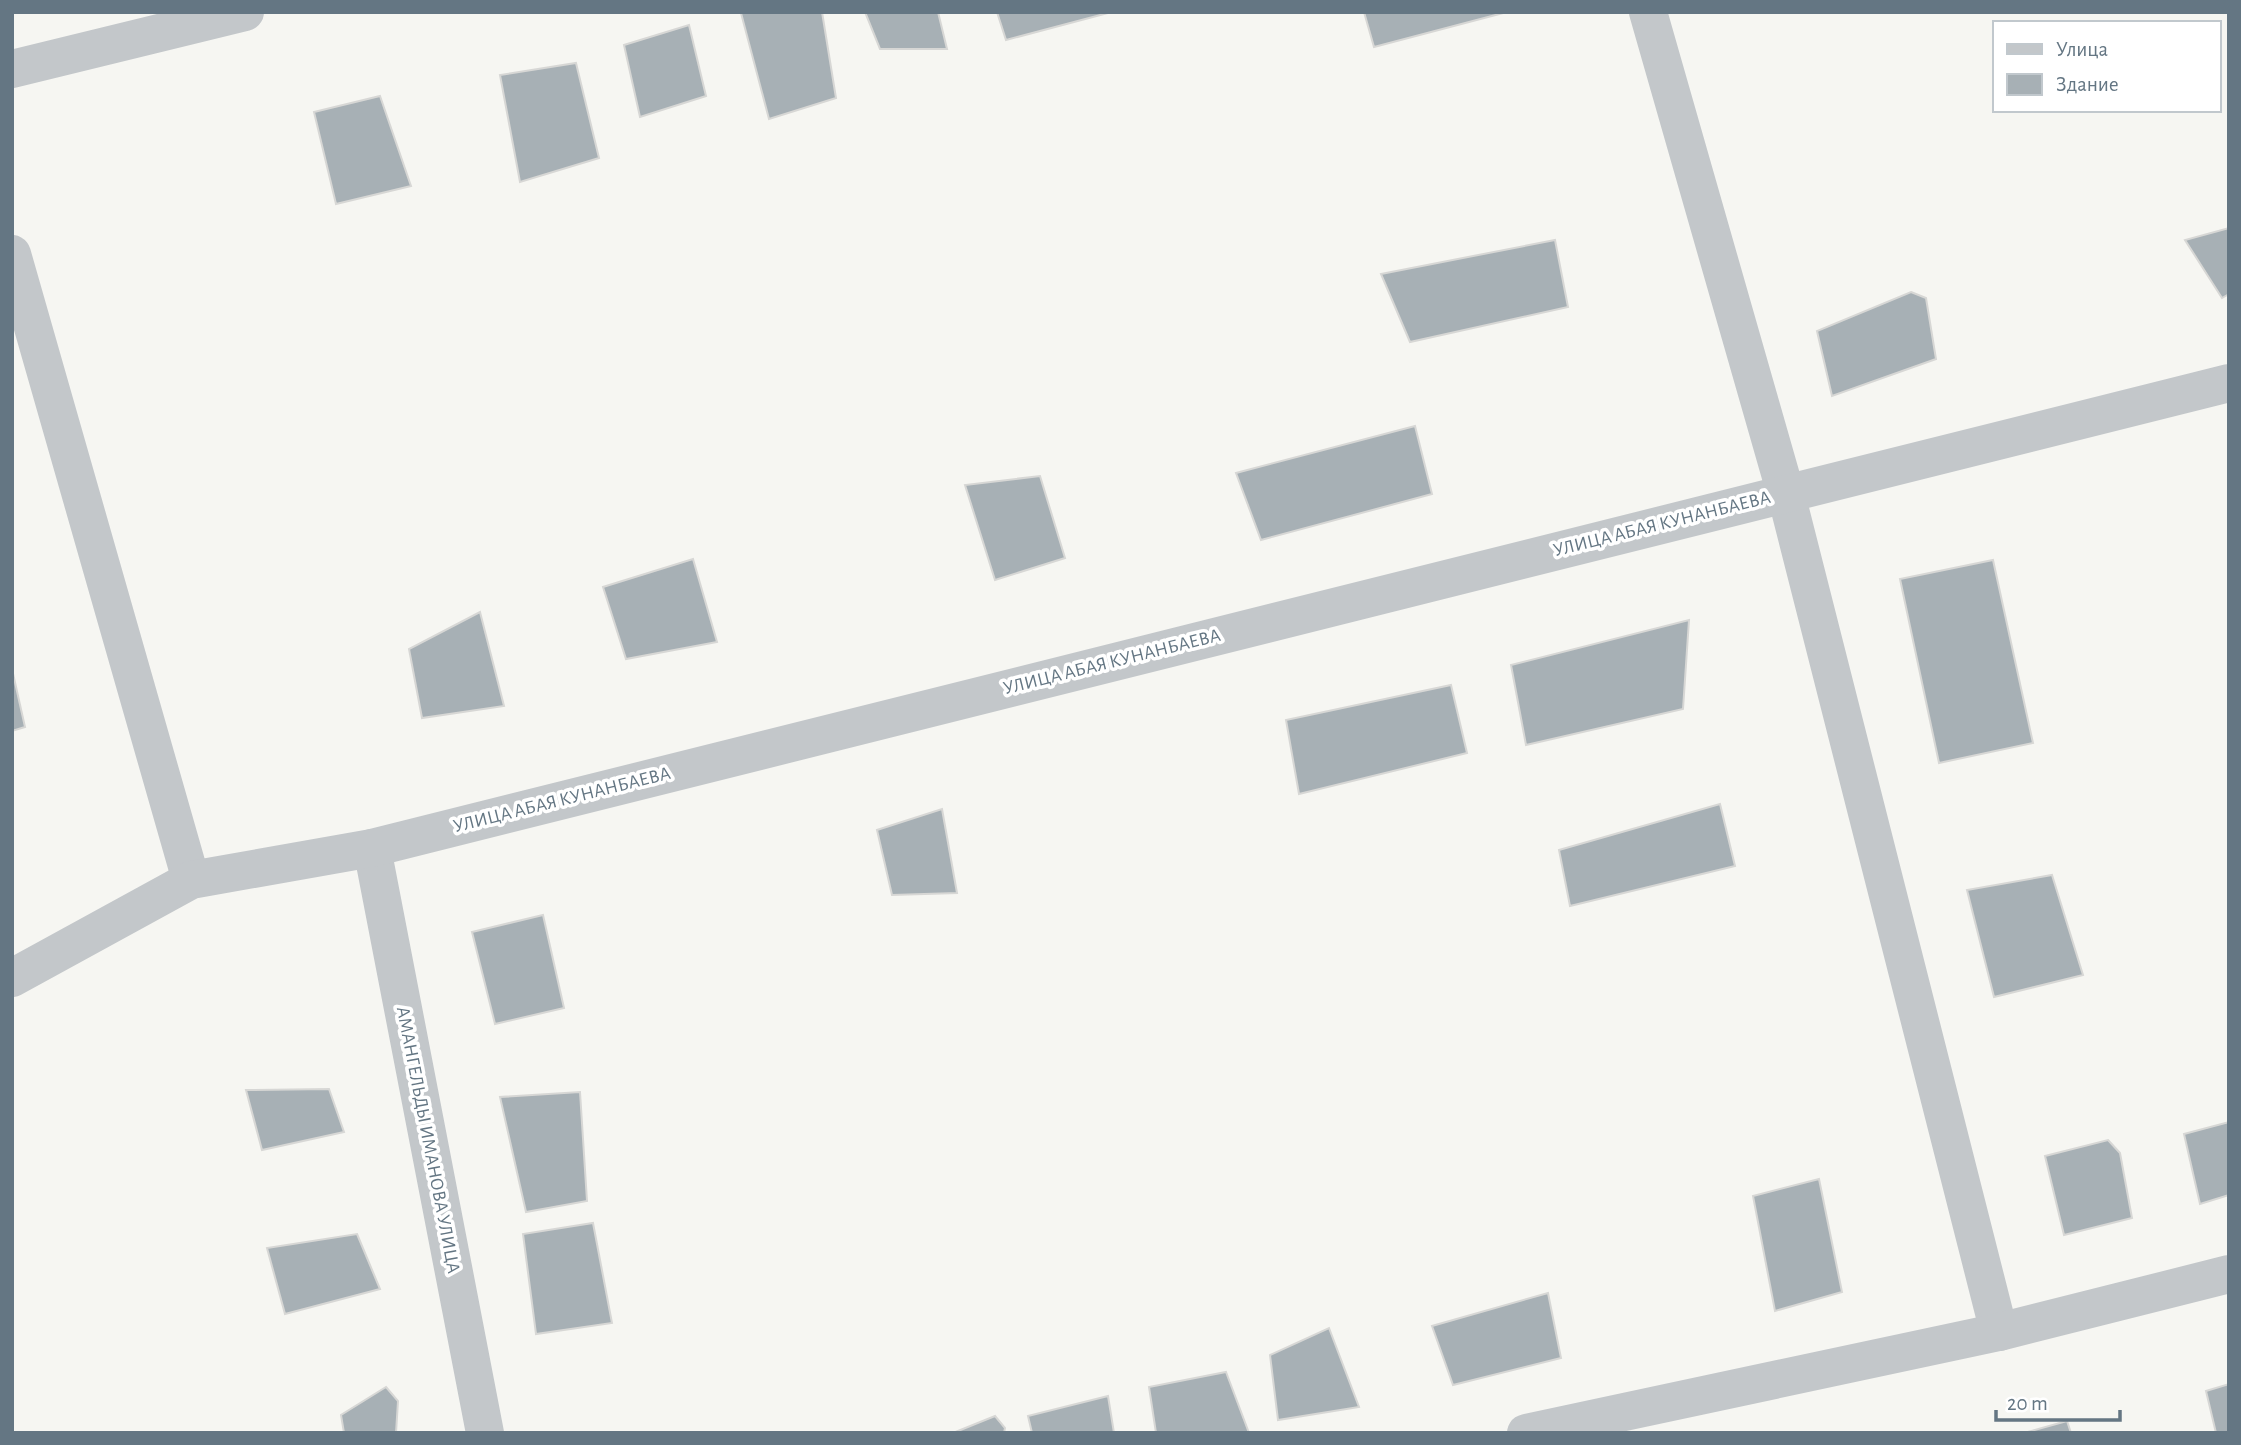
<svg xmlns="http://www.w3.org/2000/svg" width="2241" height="1445" font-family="'Alegreya Sans',sans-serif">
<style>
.building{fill:#a7b0b5;stroke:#d7d7d5;stroke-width:2}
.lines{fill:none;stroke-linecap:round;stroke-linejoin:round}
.minor{stroke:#c3c7ca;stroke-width:38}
.labels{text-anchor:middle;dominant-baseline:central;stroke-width:7;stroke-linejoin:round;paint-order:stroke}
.street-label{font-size:19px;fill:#647683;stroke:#fff}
</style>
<rect width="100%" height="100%" fill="#f6f6f2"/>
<g class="building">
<path d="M 822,12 L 836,98 L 769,119 L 741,13 Z"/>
<path d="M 865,12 L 938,12 L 947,49 L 880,49 Z"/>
<path d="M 997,12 L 1108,12 L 1108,13 L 1006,40 Z"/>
<path d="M 1364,12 L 1507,12 L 1374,47 Z"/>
<path d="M 689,25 L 706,96 L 640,117 L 624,45 Z"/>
<path d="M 576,63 L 599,158 L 520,182 L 500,75 Z"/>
<path d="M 380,96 L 411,186 L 336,204 L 314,112 Z"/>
<path d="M 2229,228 L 2229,294 L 2222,298 L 2185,240 Z"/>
<path d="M 1555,240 L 1568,307 L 1410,342 L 1381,274 Z"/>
<path d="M 1911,292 L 1926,298 L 1936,359 L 1832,396 L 1817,331 Z"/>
<path d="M 1415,426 L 1432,494 L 1261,540 L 1236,473 Z"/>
<path d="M 1040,476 L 1065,558 L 995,580 L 965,485 Z"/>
<path d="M 693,559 L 717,642 L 626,659 L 603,587 Z"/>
<path d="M 1993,560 L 2033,743 L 1939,763 L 1900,579 Z"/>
<path d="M 480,612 L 504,706 L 422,718 L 409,649 Z"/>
<path d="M 1689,620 L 1683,709 L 1526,745 L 1511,665 Z"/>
<path d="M 12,669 L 25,727 L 12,731 Z"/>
<path d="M 1451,685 L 1467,753 L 1299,794 L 1286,720 Z"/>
<path d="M 1720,804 L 1735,866 L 1570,906 L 1559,850 Z"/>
<path d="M 942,809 L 957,893 L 892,895 L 877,830 Z"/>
<path d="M 2052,875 L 2083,975 L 1994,997 L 1967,890 Z"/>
<path d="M 543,915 L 564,1008 L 495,1024 L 472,932 Z"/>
<path d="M 329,1089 L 344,1132 L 262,1150 L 246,1090 Z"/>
<path d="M 580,1092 L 587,1201 L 526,1212 L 500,1097 Z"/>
<path d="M 2229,1122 L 2229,1195 L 2200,1204 L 2184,1134 Z"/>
<path d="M 2108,1140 L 2120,1153 L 2132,1218 L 2064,1235 L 2045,1156 Z"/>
<path d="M 1819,1179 L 1842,1292 L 1775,1311 L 1753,1196 Z"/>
<path d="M 593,1223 L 612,1323 L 536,1334 L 523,1234 Z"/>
<path d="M 357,1234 L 380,1289 L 285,1314 L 267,1248 Z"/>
<path d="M 1548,1293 L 1561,1358 L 1453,1385 L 1432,1326 Z"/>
<path d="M 1329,1328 L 1359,1407 L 1278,1420 L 1270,1355 Z"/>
<path d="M 1226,1372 L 1249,1433 L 1156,1433 L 1149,1387 Z"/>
<path d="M 2229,1384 L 2229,1433 L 2216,1433 L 2206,1391 Z"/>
<path d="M 386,1387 L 398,1401 L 396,1433 L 344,1433 L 341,1415 Z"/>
<path d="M 1108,1396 L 1114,1433 L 1032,1433 L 1028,1416 Z"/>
<path d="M 995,1416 L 1005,1428 L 1004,1433 L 953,1433 Z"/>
<path d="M 2067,1421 L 2071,1433 L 2024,1433 Z"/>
</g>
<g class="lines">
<g class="minor">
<path d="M 1648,12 L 1786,494 L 1999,1332"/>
<path d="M 12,69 L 245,12"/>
<path d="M 12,254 L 191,880"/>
<path d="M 372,848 L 485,1433"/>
<path d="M 12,978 L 191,880 L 372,848 L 2229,383"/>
<path d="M 1526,1433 L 1999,1332 L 2229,1274"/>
</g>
</g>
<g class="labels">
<g class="street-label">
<text transform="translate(1662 524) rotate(-14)">УЛИЦА АБАЯ КУНАНБАЕВА</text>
<text transform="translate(1112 662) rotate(-14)">УЛИЦА АБАЯ КУНАНБАЕВА</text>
<text transform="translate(562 800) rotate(-14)">УЛИЦА АБАЯ КУНАНБАЕВА</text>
<text transform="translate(428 1140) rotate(79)">АМАНГЕЛЬДЫ ИМАНОВА УЛИЦА</text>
</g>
</g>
<rect width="2241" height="1445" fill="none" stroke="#647683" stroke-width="28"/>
<rect x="1993" y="21" width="228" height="91" fill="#ffffff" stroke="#c1c8cd" stroke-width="2"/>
<rect x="2007" y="44" width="35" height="10" fill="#c3c7ca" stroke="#c1c8cd" stroke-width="2"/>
<text x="2056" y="56" font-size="21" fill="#647683">Улица</text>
<rect x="2007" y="74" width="35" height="21" fill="#a7b0b5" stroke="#c1c8cd" stroke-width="2"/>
<text x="2056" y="91" font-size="21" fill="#647683">Здание</text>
<path d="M1996 1410v10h124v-10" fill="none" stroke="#647683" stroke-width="3.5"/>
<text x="2007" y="1410" font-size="21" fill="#647683" stroke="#ffffff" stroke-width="5" paint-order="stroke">20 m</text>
</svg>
